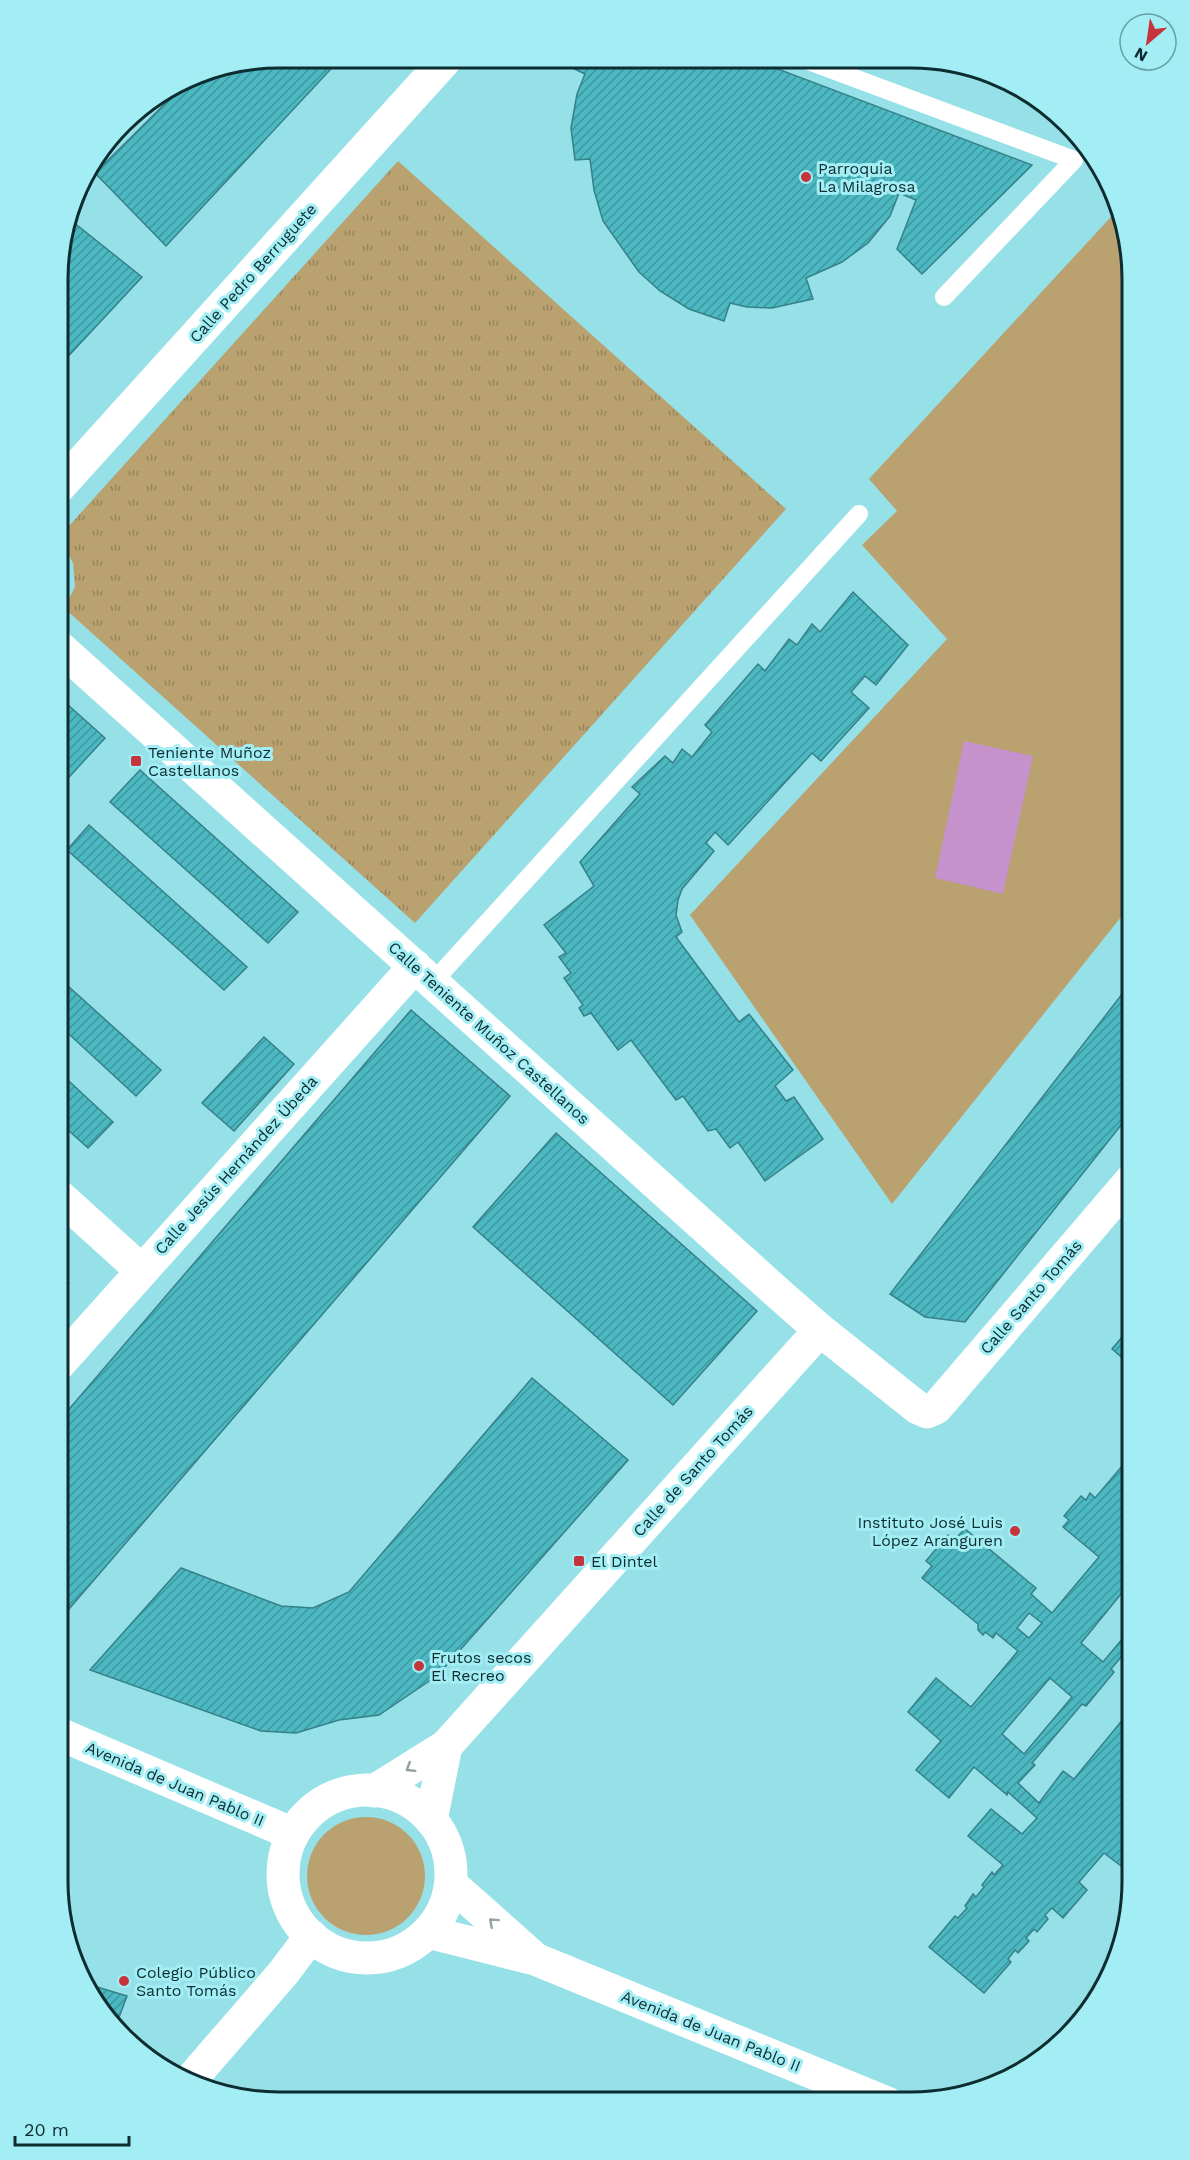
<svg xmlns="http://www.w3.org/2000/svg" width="1190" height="2160" font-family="'Work Sans',sans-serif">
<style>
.park{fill:url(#park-tufts)}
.garden{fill:#baa170}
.water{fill:#c692cb}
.building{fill:url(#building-hatch);stroke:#358188;stroke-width:1.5;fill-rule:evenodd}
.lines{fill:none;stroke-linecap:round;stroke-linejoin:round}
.service{stroke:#fff;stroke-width:18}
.minor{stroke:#fff;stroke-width:33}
.tertiary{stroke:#fff;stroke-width:33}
.secondary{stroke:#fff;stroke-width:33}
.oneway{stroke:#92a0a2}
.poi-dot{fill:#c4343a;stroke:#a3eef5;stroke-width:2}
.labels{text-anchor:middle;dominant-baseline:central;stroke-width:6;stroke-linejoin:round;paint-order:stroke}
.poi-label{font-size:16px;fill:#0d2d30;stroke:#a3eef5;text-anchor:start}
.street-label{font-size:16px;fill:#0d2d30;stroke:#a3eef5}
.rim{fill:none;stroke:#0d2d30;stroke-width:3}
</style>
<defs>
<pattern id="park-tufts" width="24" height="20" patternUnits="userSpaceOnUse" patternTransform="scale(1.5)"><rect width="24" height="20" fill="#baa170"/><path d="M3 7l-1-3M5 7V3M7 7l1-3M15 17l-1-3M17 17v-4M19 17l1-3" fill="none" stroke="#96845c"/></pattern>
<pattern id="building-hatch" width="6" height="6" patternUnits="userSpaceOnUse" patternTransform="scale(1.5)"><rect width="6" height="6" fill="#4cb8c2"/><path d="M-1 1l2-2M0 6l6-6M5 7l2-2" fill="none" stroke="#3e969e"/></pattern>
</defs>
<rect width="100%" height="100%" fill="#96e0e7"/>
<path class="park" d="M 398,161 L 786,509 L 415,923 L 64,608 L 75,587 L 73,563 L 59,537 Z"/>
<g class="garden">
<path d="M 1121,206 L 1133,279 L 1133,902 L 892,1204 L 690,915 L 947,639 L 862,545 L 897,511 L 869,479 Z"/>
<circle cx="366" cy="1876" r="59"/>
</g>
<path class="water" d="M 964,741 L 1033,756 L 1003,894 L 935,878 Z"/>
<g class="building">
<path d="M 278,57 L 342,57 L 166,246 L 95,173 L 195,74 Z"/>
<path d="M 569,59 L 754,60 L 1032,165 L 922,274 L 897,249 L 916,200 L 899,193 L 890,216 L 868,243 L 842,262 L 806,278 L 813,299 L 772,308 L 747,307 L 730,303 L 724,321 L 689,309 L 660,291 L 639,272 L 603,221 L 594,190 L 590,159 L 575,160 L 571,128 L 577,94 L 585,74 L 566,65 Z"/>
<path d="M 68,218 L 142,277 L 59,366 L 59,250 Z"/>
<path d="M 853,592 L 908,645 L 876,685 L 865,676 L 851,692 L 869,708 L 821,761 L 812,753 L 728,845 L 715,832 L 706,843 L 714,851 L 682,889 L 678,900 L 676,915 L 682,932 L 676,937 L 739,1022 L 749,1014 L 793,1070 L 775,1086 L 786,1101 L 794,1097 L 823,1139 L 765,1181 L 738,1142 L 730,1148 L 716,1129 L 708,1131 L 683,1096 L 676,1100 L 631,1040 L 618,1050 L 591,1013 L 584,1016 L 579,1008 L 583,1005 L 564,978 L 571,973 L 559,957 L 566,953 L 544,925 L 594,886 L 580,862 L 640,794 L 632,787 L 665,756 L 673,763 L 682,749 L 692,757 L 712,732 L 705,725 L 758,664 L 765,671 L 789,639 L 797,645 L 812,624 L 820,632 Z"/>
<path d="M 58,696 L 105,738 L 58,789 Z"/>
<path d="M 140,770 L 298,912 L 268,943 L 110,802 Z"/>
<path d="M 89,825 L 247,967 L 224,990 L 67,850 Z"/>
<path d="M 58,977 L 161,1070 L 136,1096 L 58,1024 Z"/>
<path d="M 1133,980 L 1133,1110 L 965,1322 L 925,1317 L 890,1294 Z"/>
<path d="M 411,1010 L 510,1096 L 57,1623 L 58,1422 Z"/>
<path d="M 264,1037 L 294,1064 L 234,1131 L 202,1103 Z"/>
<path d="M 58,1071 L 113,1122 L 88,1148 L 58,1121 Z"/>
<path d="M 556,1133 L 757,1311 L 673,1405 L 473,1227 Z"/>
<path d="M 58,1273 L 69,1283 L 58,1295 Z"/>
<path d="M 1133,1324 L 1133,1367 L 1112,1349 Z"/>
<path d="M 532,1378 L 628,1460 L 438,1675 L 379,1715 L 339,1720 L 296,1733 L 261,1731 L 90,1670 L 181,1568 L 281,1606 L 313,1608 L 349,1592 Z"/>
<path d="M 1123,1465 L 1131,1472 L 1133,1470 L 1133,1516 L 1126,1524 L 1133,1530 L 1133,1585 L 1130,1583 L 1081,1643 L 1103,1662 L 1133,1626 L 1133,1643 L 1111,1669 L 1114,1672 L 1086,1706 L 1082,1704 L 1032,1763 L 1035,1765 L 1018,1783 L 1039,1803 L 1063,1771 L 1074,1779 L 1133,1707 L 1133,1823 L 1130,1826 L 1133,1828 L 1133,1875 L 1104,1853 L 1079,1882 L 1087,1890 L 1063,1918 L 1052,1908 L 1045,1915 L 1048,1919 L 1037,1932 L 1034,1929 L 1026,1938 L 1029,1941 L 1018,1953 L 1015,1950 L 1008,1959 L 1011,1962 L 984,1993 L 929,1947 L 955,1916 L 958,1918 L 967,1908 L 965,1906 L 973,1894 L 976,1897 L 984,1887 L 982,1885 L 992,1872 L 994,1875 L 1003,1865 L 968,1836 L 991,1809 L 1022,1834 L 1037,1818 L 1008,1792 L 1007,1795 L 974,1767 L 949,1798 L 916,1770 L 941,1741 L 908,1712 L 936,1678 L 971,1707 L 1018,1651 L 996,1633 L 993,1638 L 985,1632 L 983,1635 L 978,1630 L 978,1624 L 922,1578 L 932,1566 L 926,1561 L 948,1535 L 954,1540 L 965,1529 L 1036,1588 L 1031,1594 L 1052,1613 L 1099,1557 L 1063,1527 L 1069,1520 L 1064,1516 L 1081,1496 L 1086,1500 L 1090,1493 L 1095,1498 ZM 1029,1613 L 1042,1623 L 1029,1638 L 1017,1628 ZM 1050,1678 L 1072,1697 L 1024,1754 L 1002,1734 Z"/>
<path d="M 84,1983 L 127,1996 L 115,2028 L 95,2005 Z"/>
</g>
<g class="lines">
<g class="service">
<path d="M 806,60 L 1074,160 L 944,297"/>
<path d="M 433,982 L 859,514"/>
</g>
<g class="minor">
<path d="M 59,487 L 447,58"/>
<path d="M 58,646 L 779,1294 L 820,1330 L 918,1408 L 927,1412 L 936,1408 L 1133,1178"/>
<path d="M 58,1195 L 142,1271"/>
<path d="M 58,1365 L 415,966"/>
<path d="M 374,1791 L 446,1746 L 820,1330"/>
<path d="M 431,1820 L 446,1746"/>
</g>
<path class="tertiary" d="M 188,2083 L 284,1972 L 311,1936"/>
<g class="secondary">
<path d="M 57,1733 L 293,1834"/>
<circle cx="367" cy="1874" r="84"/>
<path d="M 451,1884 L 532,1956"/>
<path d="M 428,1932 L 535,1959 L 887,2103"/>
</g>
</g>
<defs><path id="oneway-chevron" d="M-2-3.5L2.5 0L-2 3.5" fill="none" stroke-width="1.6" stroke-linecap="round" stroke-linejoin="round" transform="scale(1.5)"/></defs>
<g class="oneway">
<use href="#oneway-chevron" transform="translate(410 1768) rotate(148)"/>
<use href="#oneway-chevron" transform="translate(493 1922) rotate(-138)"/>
</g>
<g class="poi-dot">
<circle cx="806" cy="177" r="6"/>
<rect x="130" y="755" width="12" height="12" rx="3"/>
<circle cx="1015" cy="1531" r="6"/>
<rect x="573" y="1555" width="12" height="12" rx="3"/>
<circle cx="419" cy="1666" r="6"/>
<circle cx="124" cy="1981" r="6"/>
</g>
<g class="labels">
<g class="poi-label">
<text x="818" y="168">Parroquia<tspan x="818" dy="18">La Milagrosa</tspan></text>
<text x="148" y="752">Teniente Muñoz<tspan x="148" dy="18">Castellanos</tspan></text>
<text x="1003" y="1522" text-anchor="end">Instituto José Luis<tspan x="1003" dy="18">López Aranguren</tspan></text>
<text x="591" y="1561">El Dintel</text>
<text x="431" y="1657">Frutos secos<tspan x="431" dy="18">El Recreo</tspan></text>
<text x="136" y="1972">Colegio Público<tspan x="136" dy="18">Santo Tomás</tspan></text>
</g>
<g class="street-label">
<text transform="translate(253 273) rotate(-48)">Calle Pedro Berruguete</text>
<text transform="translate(489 1033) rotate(42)">Calle Teniente Muñoz Castellanos</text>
<text transform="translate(236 1165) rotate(-48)">Calle Jesús Hernández Úbeda</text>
<text transform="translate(1031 1297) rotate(-49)">Calle Santo Tomás</text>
<text transform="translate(693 1471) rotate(-48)">Calle de Santo Tomás</text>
<text transform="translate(175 1784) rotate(23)">Avenida de Juan Pablo II</text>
<text transform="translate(711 2031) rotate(22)">Avenida de Juan Pablo II</text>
</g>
</g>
<path d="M0 0H1190V2160H0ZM279 68H911A211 211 0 0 1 1122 279V1881A211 211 0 0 1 911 2092H279A211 211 0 0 1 68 1881V279A211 211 0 0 1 279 68Z" fill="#a3eef5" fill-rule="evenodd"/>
<path class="rim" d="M279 68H911A211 211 0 0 1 1122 279V1881A211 211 0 0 1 911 2092H279A211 211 0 0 1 68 1881V279A211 211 0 0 1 279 68Z"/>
<g transform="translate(1148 42) rotate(209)"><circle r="28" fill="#a3eef5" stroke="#67a1a6" stroke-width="1.5"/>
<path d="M0-4.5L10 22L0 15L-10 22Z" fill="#c4343a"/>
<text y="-9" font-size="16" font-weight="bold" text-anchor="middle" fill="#0d2d30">N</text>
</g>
<path d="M15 2136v9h114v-9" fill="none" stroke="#0d2d30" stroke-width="3"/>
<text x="24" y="2136" font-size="18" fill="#0d2d30" stroke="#a3eef5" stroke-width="4.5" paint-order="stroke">20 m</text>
</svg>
